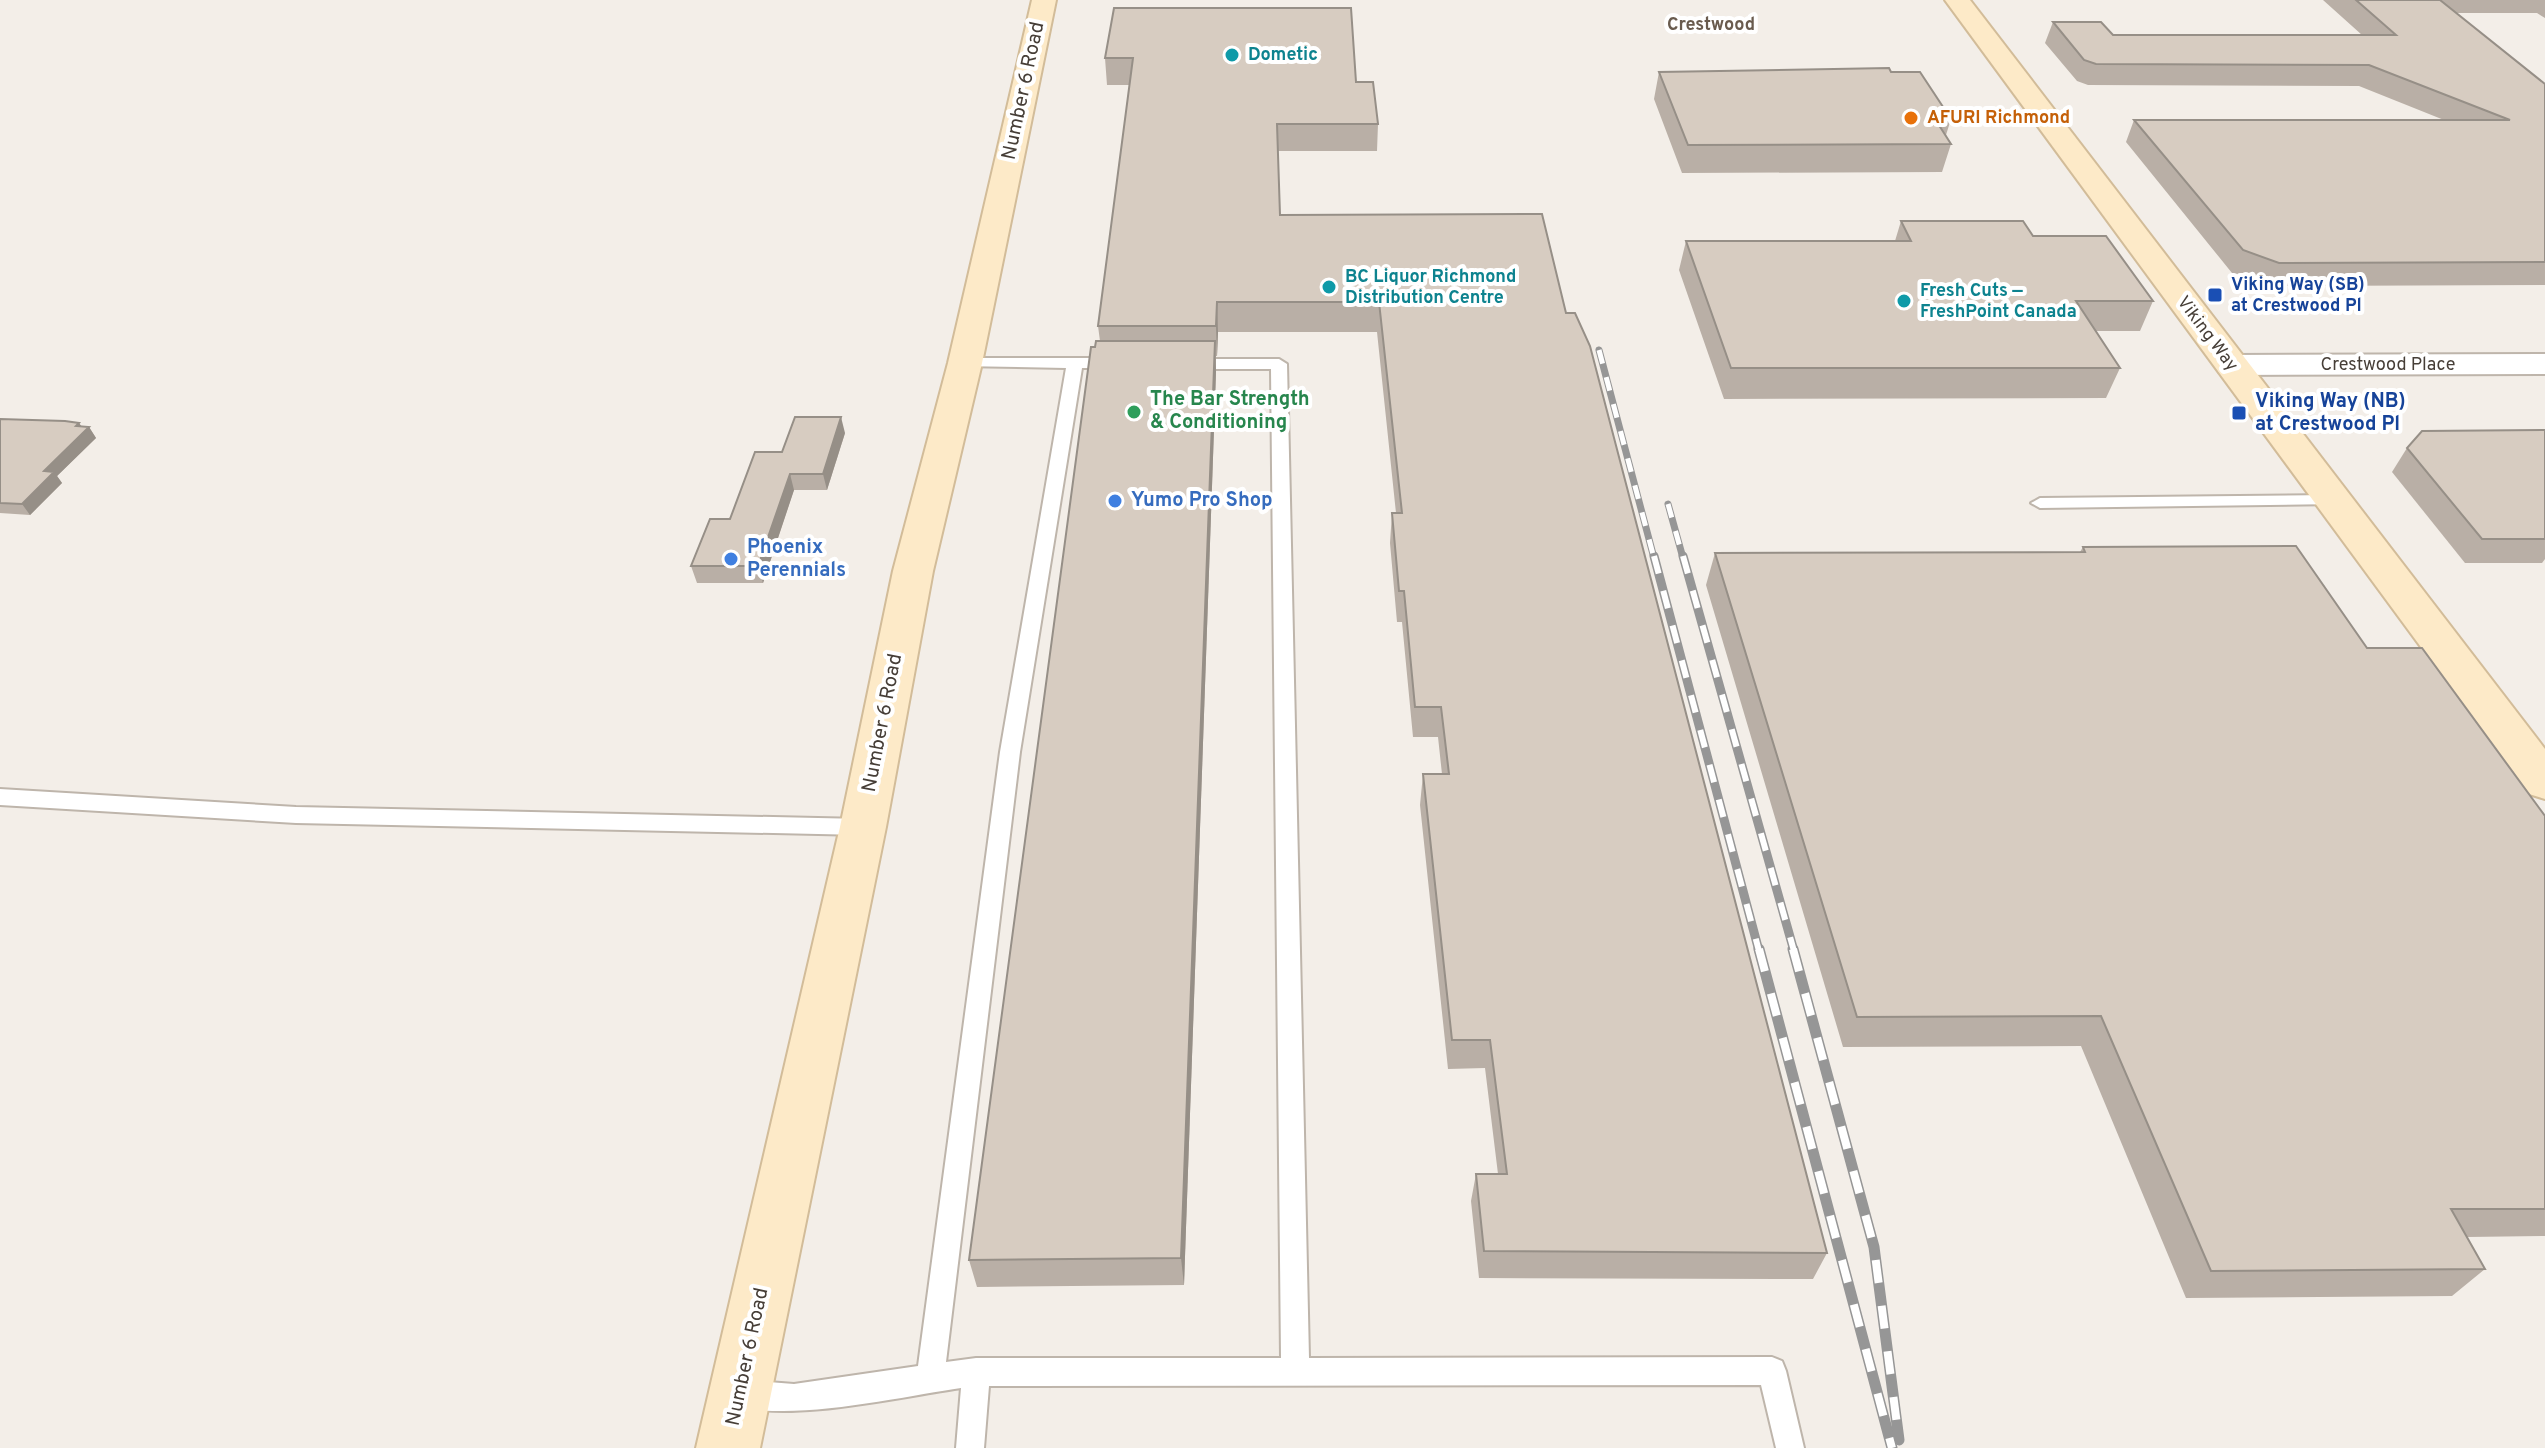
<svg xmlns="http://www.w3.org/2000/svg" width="2545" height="1448" font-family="Overpass,sans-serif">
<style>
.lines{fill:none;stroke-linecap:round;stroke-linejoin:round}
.lane-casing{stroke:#beb5ab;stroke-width:4}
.street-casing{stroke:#beb5ab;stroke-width:4}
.secondary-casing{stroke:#d2bc99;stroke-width:4}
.lane{fill:#fff;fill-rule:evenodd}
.street{fill:#fff;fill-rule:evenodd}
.secondary{fill:#fdeac8;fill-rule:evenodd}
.rail-far2-casing{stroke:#969696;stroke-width:7}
.rail-far1-casing{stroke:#969696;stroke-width:9}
.rail-casing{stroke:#969696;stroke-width:11}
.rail-far2{stroke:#fff;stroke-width:5;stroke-dasharray:14;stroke-linecap:butt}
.rail-far1{stroke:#fff;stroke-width:6;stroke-dasharray:18;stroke-linecap:butt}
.rail{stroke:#fff;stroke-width:8;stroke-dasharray:23;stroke-linecap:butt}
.wall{fill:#b9afa6}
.shaded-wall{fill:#968f87}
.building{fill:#d7ccc1;stroke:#968f87;stroke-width:2}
.culture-dot{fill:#0f9aa8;stroke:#fff;stroke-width:3}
.food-dot{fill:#e8710a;stroke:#fff;stroke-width:3}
.transit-dot{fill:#1a4fb4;stroke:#fff;stroke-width:3}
.leisure-dot{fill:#2e9e5b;stroke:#fff;stroke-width:3}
.shop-dot{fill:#3f7fe0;stroke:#fff;stroke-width:3}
.labels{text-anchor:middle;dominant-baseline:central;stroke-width:8;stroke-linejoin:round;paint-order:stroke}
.far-neighbourhood-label{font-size:18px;font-weight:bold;fill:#695b4e;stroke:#fff}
.far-culture-label{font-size:18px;font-weight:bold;fill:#0d838f;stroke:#fff;text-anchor:start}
.far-food-label{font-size:18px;font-weight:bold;fill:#c56008;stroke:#fff;text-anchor:start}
.far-transit-label{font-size:18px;font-weight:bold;fill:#164399;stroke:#fff;text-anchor:start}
.far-street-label{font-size:18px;fill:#463e37;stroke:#fff}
.street-label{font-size:20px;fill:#463e37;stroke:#fff}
.leisure-label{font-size:20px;font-weight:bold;fill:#27864d;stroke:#fff;text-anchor:start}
.transit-label{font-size:20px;font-weight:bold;fill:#164399;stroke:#fff;text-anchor:start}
.shop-label{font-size:20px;font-weight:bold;fill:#366cbe;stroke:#fff;text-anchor:start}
</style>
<rect width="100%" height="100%" fill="#f3eee8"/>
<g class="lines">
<g class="lane-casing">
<g id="lane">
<path d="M 965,358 L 1115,358 L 1123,363 L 1115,368 L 1082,368 L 1020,752 L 946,1362 L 976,1358 L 1281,1358 L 1271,369 L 1191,369 L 1183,364 L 1191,359 L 1279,359 L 1287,364 L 1309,1358 L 1772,1357 L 1782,1361 L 1786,1371 L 1804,1448 L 1776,1448 L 1761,1385 L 989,1386 L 984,1448 L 956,1448 L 961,1388 C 905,1396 783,1424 734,1404 L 730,1394 L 734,1384 L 744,1380 L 794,1384 L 918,1366 L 1000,752 L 1066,368 L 959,366 L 957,363 Z"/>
<path d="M 2332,495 L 2338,496 L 2341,500 L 2338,504 L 2040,508 L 2031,503 L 2040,498 Z"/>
<path d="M 0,789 L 296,807 L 863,819 L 871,821 L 874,827 L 871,833 L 863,835 L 296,823 L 0,805 Z"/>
</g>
</g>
<g class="street-casing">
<path id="street" d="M 2545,354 L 2545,374 L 2231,375 L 2219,372 L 2215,365 L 2219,358 L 2231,355 Z"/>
</g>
<g class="secondary-casing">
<g id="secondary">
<path d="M 1032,0 L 1056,0 L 982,363 L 933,571 L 886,827 L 760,1448 L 696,1448 L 840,827 L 893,571 L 948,363 Z"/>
<path d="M 1945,0 L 1970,0 L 2545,749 L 2545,799 L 2529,794 Z"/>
</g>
</g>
<use href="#lane" class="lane"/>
<use href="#street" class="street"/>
<use href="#secondary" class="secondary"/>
<g class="rail-far2-casing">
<g id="rail-far2">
<path d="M 1599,350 L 1654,558"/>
<path d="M 1668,504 L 1683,558"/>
</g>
</g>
<g class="rail-far1-casing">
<g id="rail-far1">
<path d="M 1654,556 L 1759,951"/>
<path d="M 1683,556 L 1794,951"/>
</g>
</g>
<g class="rail-casing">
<g id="rail">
<path d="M 1759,949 L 1892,1448"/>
<path d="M 1793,949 L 1874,1247 L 1899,1440"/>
</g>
</g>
<use href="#rail-far2" class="rail-far2"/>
<use href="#rail-far1" class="rail-far1"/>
<use href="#rail" class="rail"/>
</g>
<g class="wall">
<path d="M 2323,0 L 2545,0 L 2545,18 L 2537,13 L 2456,13 L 2545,84 L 2545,285 L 2267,286 L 2232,273 L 2126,142 L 2134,120 L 2444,120 L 2359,86 L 2088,85 L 2077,81 L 2045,43 L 2053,22 L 2113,35 L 2362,35 Z"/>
<path d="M 1114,8 L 1356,82 L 1378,124 L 1377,151 L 1278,151 L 1280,215 L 1566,313 L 1827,1253 L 1813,1279 L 1479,1278 L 1471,1201 L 1476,1174 L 1498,1174 L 1485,1068 L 1448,1069 L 1420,805 L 1423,774 L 1442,774 L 1438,737 L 1413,737 L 1402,622 L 1397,622 L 1390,543 L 1392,513 L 1396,513 L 1377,332 L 1218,332 L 1217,356 L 1216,356 L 1216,372 L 1184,1285 L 977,1287 L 969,1260 L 1095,347 L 1100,341 L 1098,326 L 1130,85 L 1107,85 L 1105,58 Z"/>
<path d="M 1659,72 L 1891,72 L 1951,119 L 1946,135 L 1951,144 L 1942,172 L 1682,173 L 1654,99 Z"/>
<path d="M 1901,221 L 2033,236 L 2153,301 L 2140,331 L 2096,331 L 2120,368 L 2106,398 L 1724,399 L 1679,270 L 1686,241 L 1895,241 Z"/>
<path d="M 0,419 L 89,427 L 96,438 L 57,476 L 62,483 L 30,515 L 0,513 Z"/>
<path d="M 2545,430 L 2545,559 L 2542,563 L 2465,563 L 2392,472 L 2407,448 Z"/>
<path d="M 845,433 L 827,490 L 794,490 L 763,583 L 697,583 L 691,566 L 782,452 Z"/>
<path d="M 2083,547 L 2367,648 L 2545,816 L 2545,1236 L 2467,1237 L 2485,1269 L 2452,1296 L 2186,1298 L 2081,1046 L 1843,1047 L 1706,585 L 1715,553 L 2080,552 Z"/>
</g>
<g class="shaded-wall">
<path d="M 1217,302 L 1218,332 L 1217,356 L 1216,326 Z"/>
<path d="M 1215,341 L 1216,372 L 1184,1285 L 1181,1258 Z"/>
<path d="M 841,417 L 845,433 L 827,490 L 823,474 Z"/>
<path d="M 79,423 L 85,431 L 89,427 L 96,438 L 57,476 L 62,483 L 30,515 L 22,504 Z"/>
<path d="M 790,474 L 794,490 L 763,583 L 758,566 Z"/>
</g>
<g class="building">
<path d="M 2356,0 L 2440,0 L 2545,84 L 2545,262 L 2279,263 L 2243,250 L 2134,120 L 2510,120 L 2369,65 L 2096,64 L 2084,60 L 2053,22 L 2101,22 L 2113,35 L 2396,35 Z"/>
<path d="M 1114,8 L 1351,8 L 1356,82 L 1373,82 L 1378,124 L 1277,124 L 1280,215 L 1542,214 L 1566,313 L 1575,313 L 1590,346 L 1827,1253 L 1484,1251 L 1476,1174 L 1507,1174 L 1490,1040 L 1452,1040 L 1423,774 L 1449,774 L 1441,707 L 1415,707 L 1404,591 L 1399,591 L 1392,513 L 1402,513 L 1379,302 L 1217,302 L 1216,326 L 1098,326 L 1133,58 L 1105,58 Z"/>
<path d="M 1889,68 L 1891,72 L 1920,72 L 1951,119 L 1935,119 L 1951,144 L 1688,145 L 1659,72 Z"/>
<path d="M 1901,221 L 2023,221 L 2033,236 L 2106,236 L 2153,301 L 2076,301 L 2120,368 L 1731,368 L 1686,241 L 1911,241 Z"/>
<path d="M 1096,341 L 1215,341 L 1181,1258 L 969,1260 L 1091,347 L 1095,347 Z"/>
<path d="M 795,417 L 841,417 L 823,474 L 790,474 L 758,566 L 691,566 L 710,519 L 730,519 L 755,452 L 782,452 Z"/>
<path d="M 0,419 L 65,421 L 79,423 L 76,426 L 89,427 L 44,471 L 54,472 L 22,504 L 0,503 Z"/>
<path d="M 2545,430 L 2545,539 L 2482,539 L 2407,448 L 2422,431 Z"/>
<path d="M 2296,546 L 2367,648 L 2422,648 L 2545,816 L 2545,1209 L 2451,1209 L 2485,1269 L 2211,1271 L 2101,1016 L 1857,1017 L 1715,553 L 2085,552 L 2083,547 Z"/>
</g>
<g class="culture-dot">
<circle cx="1232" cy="55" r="8"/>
<circle cx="1329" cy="287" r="8"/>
<circle cx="1904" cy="301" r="8"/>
</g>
<circle class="food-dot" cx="1911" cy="118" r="8"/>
<g class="transit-dot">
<rect x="2207" y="287" width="16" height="16" rx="4"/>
<rect x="2231" y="405" width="16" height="16" rx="4"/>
</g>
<circle class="leisure-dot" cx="1134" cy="412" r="8"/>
<g class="shop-dot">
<circle cx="1115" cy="501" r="8"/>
<circle cx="731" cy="559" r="8"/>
</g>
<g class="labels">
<g class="far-neighbourhood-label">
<text x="1711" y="25">Crestwood</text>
</g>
<g class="far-culture-label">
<text x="1248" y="55">Dometic</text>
<text x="1345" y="277">BC Liquor Richmond<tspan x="1345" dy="21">Distribution Centre</tspan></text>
<text x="1920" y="291">Fresh Cuts —<tspan x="1920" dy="21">FreshPoint Canada</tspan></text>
</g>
<g class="far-food-label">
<text x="1927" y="118">AFURI Richmond</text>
</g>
<g class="far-transit-label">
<text x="2231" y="285">Viking Way (SB)<tspan x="2231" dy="21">at Crestwood Pl</tspan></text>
</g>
<g class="far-street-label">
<text transform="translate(2207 334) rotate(53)">Viking Way</text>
<text x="2388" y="365">Crestwood Place</text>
</g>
<g class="street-label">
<text transform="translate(1024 91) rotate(-78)">Number 6 Road</text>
<text transform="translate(883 723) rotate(-79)">Number 6 Road</text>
<text transform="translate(748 1357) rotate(-78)">Number 6 Road</text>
</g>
<g class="leisure-label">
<text x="1150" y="400">The Bar Strength<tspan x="1150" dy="23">&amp; Conditioning</tspan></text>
</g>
<g class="transit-label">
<text x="2255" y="402">Viking Way (NB)<tspan x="2255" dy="23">at Crestwood Pl</tspan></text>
</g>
<g class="shop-label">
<text x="1131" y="501">Yumo Pro Shop</text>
<text x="747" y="548">Phoenix<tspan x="747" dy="23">Perennials</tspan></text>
</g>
</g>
</svg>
